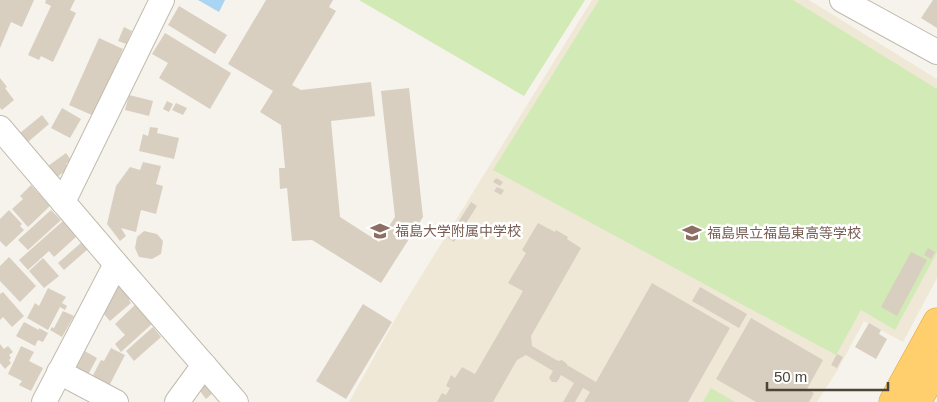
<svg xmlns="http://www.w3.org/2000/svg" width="937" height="402" font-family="Helvetica,'Noto Sans JP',sans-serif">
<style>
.education{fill:#efe8d6}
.green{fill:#d2eab5}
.water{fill:#a9d4f2}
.building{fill:#d8cfc1}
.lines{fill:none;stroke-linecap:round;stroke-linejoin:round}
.minor-casing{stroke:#c2bbae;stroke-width:26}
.highway-casing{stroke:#e0a43c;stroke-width:29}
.minor{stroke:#fff;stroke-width:24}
.highway{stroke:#ffcf6e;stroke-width:28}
.labels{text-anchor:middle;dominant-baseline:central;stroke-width:5;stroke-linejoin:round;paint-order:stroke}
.education-label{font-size:14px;fill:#785e54;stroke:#fff;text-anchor:start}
</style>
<rect width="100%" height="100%" fill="#f6f3ec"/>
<path class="education" d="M 592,0 L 809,0 L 937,79 L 937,278 L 903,342 L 864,321 L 837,371 L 817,402 L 349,402 L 402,307 Z"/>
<g class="green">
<path d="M 359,0 L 585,0 L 524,96 Z"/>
<path d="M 599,0 L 793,0 L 937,89 L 937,252 L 895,330 L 861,310 L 836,355 L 493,170 Z"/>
<path d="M 711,388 L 735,402 L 703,402 Z"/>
</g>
<path class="water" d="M 198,0 L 225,0 L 219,12 Z"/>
<g class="building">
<path d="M 0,0 L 34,0 L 22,27 L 11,22 L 0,48 Z"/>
<path d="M 46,0 L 75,0 L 70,10 L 76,13 L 53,62 L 41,56 L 39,60 L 28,55 L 51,6 L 45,3 Z"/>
<path d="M 266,0 L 333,0 L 329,7 L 336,11 L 292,85 L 301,90 L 371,82 L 375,116 L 331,121 L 340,217 L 379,242 L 395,217 L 381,91 L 409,88 L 423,217 L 381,283 L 312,240 L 292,241 L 287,188 L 280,189 L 279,168 L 285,168 L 281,125 L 260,112 L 273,91 L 228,64 Z"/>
<path d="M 933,0 L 937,0 L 937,28 L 921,18 Z"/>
<path d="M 179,6 L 227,35 L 215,54 L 168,25 Z"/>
<path d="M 124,27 L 132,31 L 126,44 L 118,41 Z"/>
<path d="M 165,33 L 231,73 L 210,109 L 159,78 L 168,63 L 152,54 Z"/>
<path d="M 99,38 L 123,49 L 94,116 L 69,105 Z"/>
<path d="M 0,78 L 7,87 L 5,88 L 14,100 L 2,110 L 0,108 Z"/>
<path d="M 129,95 L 153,101 L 149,116 L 125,110 Z"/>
<path d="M 167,101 L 173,104 L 169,112 L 163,109 Z"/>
<path d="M 176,103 L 187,108 L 183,115 L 172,110 Z"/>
<path d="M 62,108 L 81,119 L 70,138 L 51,128 Z"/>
<path d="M 42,115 L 49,124 L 28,142 L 20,133 Z"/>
<path d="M 150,127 L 158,128 L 157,133 L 179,138 L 174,159 L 139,151 L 143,134 L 148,136 Z"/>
<path d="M 66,153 L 71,160 L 66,164 L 69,168 L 57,177 L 48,166 Z"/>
<path d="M 143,162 L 161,166 L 156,184 L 163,186 L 156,214 L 141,210 L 136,232 L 121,228 L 126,236 L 120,241 L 107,224 L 116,186 L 130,167 L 140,170 Z"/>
<path d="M 496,178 L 503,182 L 500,186 L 493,182 Z"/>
<path d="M 31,185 L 50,206 L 28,227 L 12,209 L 23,199 L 20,196 Z"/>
<path d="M 497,187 L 504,190 L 501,195 L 494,191 Z"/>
<path d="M 471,202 L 477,206 L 454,242 L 448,238 Z"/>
<path d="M 9,210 L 22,224 L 20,226 L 24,230 L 6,247 L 0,241 L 0,219 Z"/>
<path d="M 51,210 L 61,220 L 28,250 L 18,240 Z"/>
<path d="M 63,221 L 77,236 L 54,257 L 49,251 L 28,270 L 19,260 Z"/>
<path d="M 538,223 L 555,232 L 556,230 L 568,237 L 567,239 L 581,248 L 531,336 L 532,346 L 558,361 L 562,360 L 567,364 L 567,365 L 596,382 L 652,283 L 730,328 L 688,402 L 584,402 L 590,392 L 583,388 L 575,402 L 563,402 L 574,383 L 561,375 L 557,382 L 552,382 L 549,378 L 553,371 L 526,355 L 517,360 L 493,402 L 437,402 L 442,393 L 446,395 L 450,388 L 446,386 L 451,375 L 455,378 L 462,367 L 475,374 L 523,291 L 508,283 L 526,253 L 522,250 Z"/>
<path d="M 144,231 L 157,234 L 163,241 L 161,254 L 152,259 L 139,257 L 135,248 L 137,237 Z"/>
<path d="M 82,242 L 88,249 L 64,270 L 58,263 Z"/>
<path d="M 928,248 L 935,252 L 931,259 L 924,255 Z"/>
<path d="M 911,252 L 927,260 L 897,316 L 881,307 Z"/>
<path d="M 9,257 L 36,286 L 20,302 L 0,281 L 0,266 Z"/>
<path d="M 43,258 L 59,276 L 44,288 L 29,271 Z"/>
<path d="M 120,285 L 131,297 L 129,300 L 131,303 L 110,321 L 103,313 L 113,291 Z"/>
<path d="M 700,287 L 747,314 L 739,328 L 692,301 Z"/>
<path d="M 48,288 L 66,297 L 62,303 L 67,306 L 65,310 L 60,307 L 48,330 L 27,318 L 35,303 L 39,306 Z"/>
<path d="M 3,292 L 24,316 L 12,327 L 3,317 L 0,320 L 0,294 Z"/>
<path d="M 136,304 L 153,323 L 121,352 L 115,344 L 125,335 L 115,324 Z"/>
<path d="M 363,304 L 392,322 L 346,399 L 316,381 Z"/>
<path d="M 63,311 L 74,316 L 62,337 L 50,330 L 52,327 L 54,328 Z"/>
<path d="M 751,318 L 823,360 L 807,389 L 814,393 L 809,402 L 756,402 L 716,379 Z"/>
<path d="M 24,322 L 39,330 L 39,328 L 48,333 L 43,342 L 38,340 L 35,346 L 16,336 Z"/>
<path d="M 869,323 L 881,330 L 879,334 L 887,339 L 876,359 L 855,347 Z"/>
<path d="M 153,327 L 161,337 L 134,361 L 126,351 Z"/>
<path d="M 0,344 L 4,349 L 8,346 L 13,352 L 9,355 L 11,358 L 9,360 L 11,363 L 5,369 L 0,363 Z"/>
<path d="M 21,346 L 34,352 L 29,361 L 43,368 L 31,391 L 19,385 L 22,381 L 8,374 Z"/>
<path d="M 111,348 L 125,355 L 109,386 L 92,377 L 101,360 L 104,361 Z"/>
<path d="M 83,350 L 97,358 L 88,375 L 77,369 L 75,365 Z"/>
<path d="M 837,354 L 843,357 L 837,368 L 831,365 Z"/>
<path d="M 203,378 L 214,392 L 206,399 L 196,386 Z"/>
</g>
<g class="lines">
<g class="minor-casing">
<g id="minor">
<path d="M 842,0 L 937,52"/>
<path d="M 0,128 L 116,264 L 236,402"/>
<path d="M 63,202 L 162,0"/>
<path d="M 59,372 L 116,402"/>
<path d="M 44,402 L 116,264"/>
<path d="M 177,402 L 204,365"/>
</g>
</g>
<g class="highway-casing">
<g id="highway">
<path d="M 893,402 L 937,322"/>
<path d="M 917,402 L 937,366"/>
</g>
</g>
<use href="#minor" class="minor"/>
<use href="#highway" class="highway"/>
</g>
<defs>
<g id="school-bare" transform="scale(1.5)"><path d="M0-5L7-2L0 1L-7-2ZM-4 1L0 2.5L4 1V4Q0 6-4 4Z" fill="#8d6e63" stroke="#fff" stroke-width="2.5" paint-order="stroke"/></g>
</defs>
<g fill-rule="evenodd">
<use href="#school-bare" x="380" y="231"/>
<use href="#school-bare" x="692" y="233"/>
</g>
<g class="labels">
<g class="education-label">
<text x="395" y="231">福島大学附属中学校</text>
<text x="707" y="233">福島県立福島東高等学校</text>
</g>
</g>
<path d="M767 382v8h121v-8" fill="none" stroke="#4b4439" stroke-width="2.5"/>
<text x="774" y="382" font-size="15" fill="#4b4439" stroke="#ffffff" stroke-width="4" paint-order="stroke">50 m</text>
</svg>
